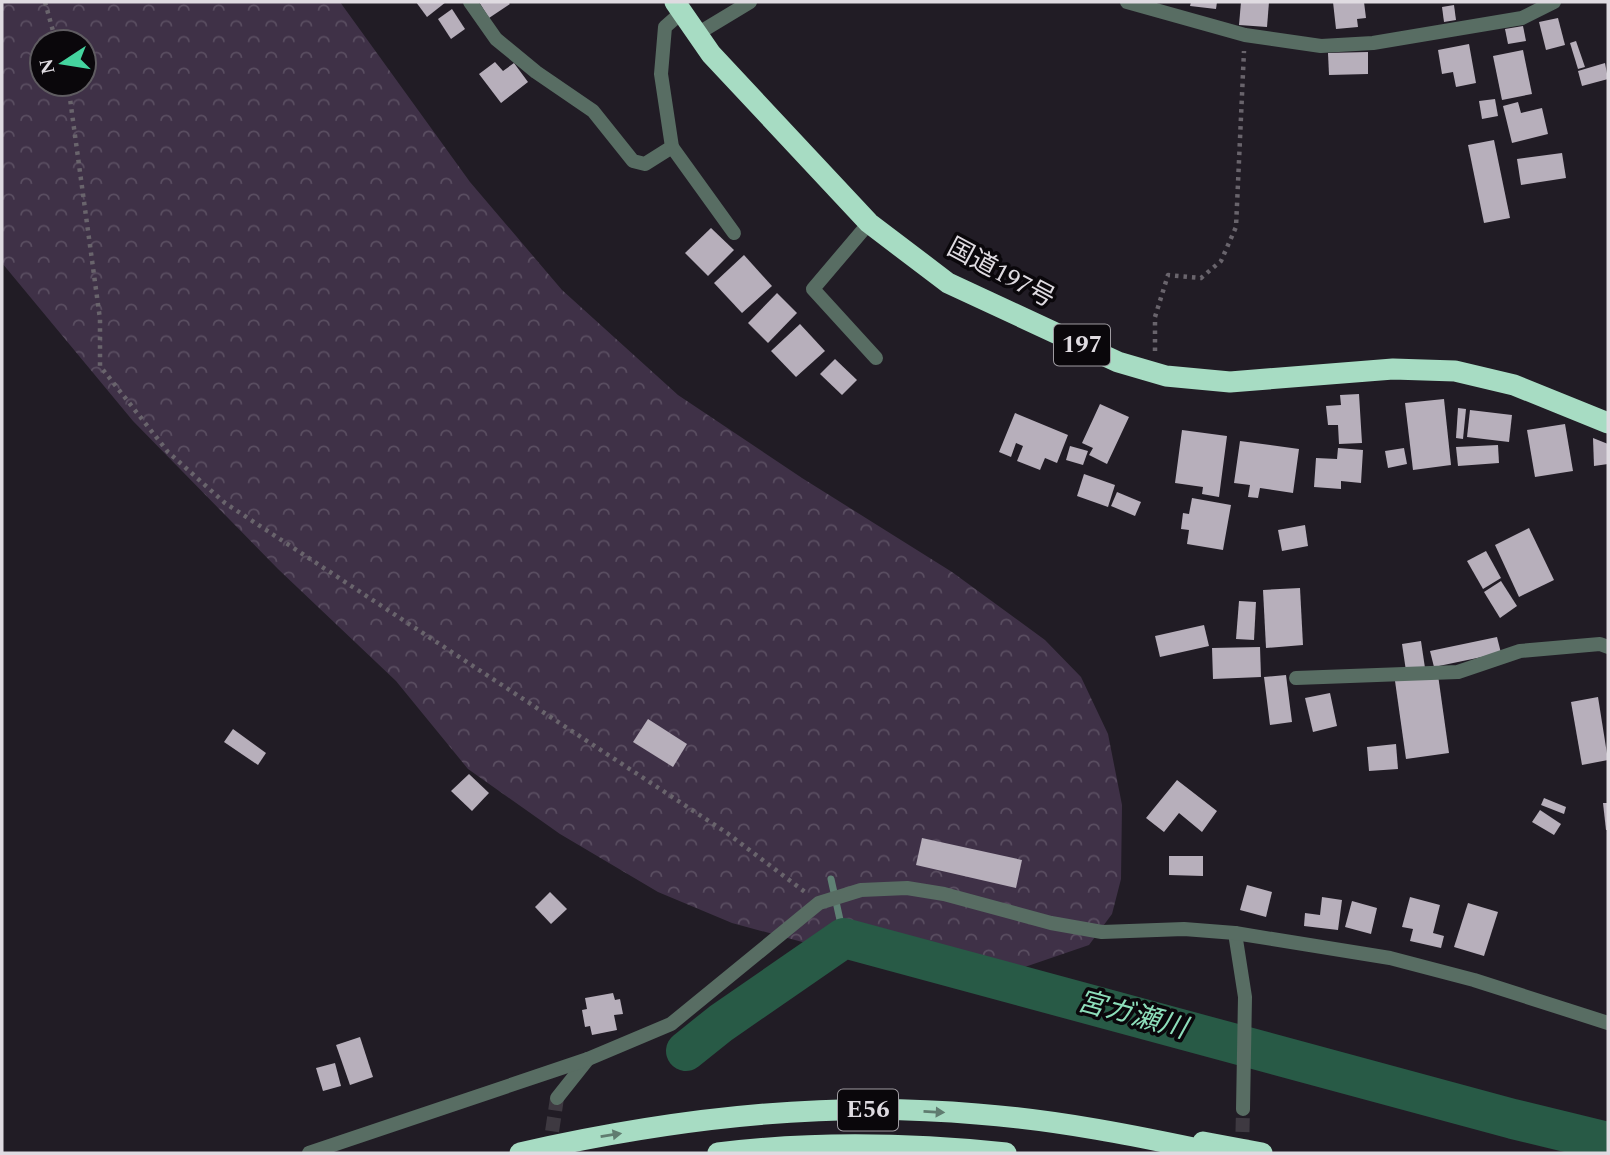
<svg xmlns="http://www.w3.org/2000/svg" width="1610" height="1155" font-family="Spectral,'Noto Sans JP',serif">
<style>
.forest{fill:url(#forest-crowns);fill-rule:evenodd}
.lines{fill:none;stroke-linecap:round;stroke-linejoin:round}
.stream{stroke:#5f8174;stroke-width:7}
.river{stroke:#285a46;stroke-width:40}
.building{fill:#b7afbb}
.street-tunnel{stroke:#3e3941;stroke-width:14;stroke-dasharray:14 7;stroke-linecap:butt}
.path{stroke:#69646c;stroke-width:4.5;stroke-dasharray:3.5 5;stroke-linecap:butt}
.street{stroke:#586d63;stroke-width:14}
.highway{stroke:#a7dcc3;stroke-width:21}
.oneway{fill:#607c70}
.labels{text-anchor:middle;dominant-baseline:central;stroke-width:7;stroke-linejoin:round;paint-order:stroke}
.shield{fill:#0a070b;stroke:#9f9ba1;stroke-width:2}
.shield-label{font-size:24px;font-weight:bold;fill:#dfdbe1}
.street-label{font-size:26px;fill:#dfdbe1;stroke:#0a070b}
.water-label{font-size:28px;font-style:italic;fill:#8ddeba;stroke:#0a070b}
</style>
<defs>
<pattern id="forest-crowns" width="20" height="18" patternUnits="userSpaceOnUse" patternTransform="scale(1.75)"><rect width="20" height="18" fill="#3f3147"/><path d="M2 6a3 3 0 1 1 6 0M12 15a3 3 0 1 1 6 0" fill="none" stroke="#5a4e61"/></pattern>
</defs>
<rect width="100%" height="100%" fill="#211c25"/>
<path class="forest" d="M 2,2 L 340,2 L 470,182 L 562,290 L 678,395 L 802,478 L 952,572 L 1045,640 L 1081,677 L 1108,734 L 1122,805 L 1121,879 L 1112,914 L 1089,945 L 1013,971 L 973,973 L 932,970 L 891,959 L 817,946 L 732,923 L 658,892 L 560,834 L 468,769 L 396,681 L 278,569 L 133,421 L 2,263 ZM 42,42 L 84,42 L 84,84 L 42,84 Z"/>
<g class="lines">
<path class="stream" d="M 831,879 L 844,938"/>
<path class="river" d="M 686,1051 L 721,1023 L 844,938 L 1513,1119 L 1608,1142"/>
</g>
<g class="building">
<path d="M 416,2 L 446,2 L 427,17 Z"/>
<path d="M 479,2 L 508,2 L 510,4 L 489,18 Z"/>
<path d="M 1191,2 L 1217,2 L 1216,9 L 1190,6 Z"/>
<path d="M 1241,2 L 1269,2 L 1267,27 L 1239,25 Z"/>
<path d="M 1333,2 L 1364,2 L 1366,18 L 1357,19 L 1358,27 L 1336,29 Z"/>
<path d="M 1454,5 L 1456,20 L 1444,22 L 1442,7 Z"/>
<path d="M 452,9 L 465,29 L 451,39 L 438,19 Z"/>
<path d="M 1558,18 L 1565,45 L 1546,50 L 1539,22 Z"/>
<path d="M 1523,26 L 1526,41 L 1508,44 L 1505,29 Z"/>
<path d="M 1576,41 L 1585,67 L 1578,69 L 1570,43 Z"/>
<path d="M 1469,44 L 1476,83 L 1456,87 L 1453,72 L 1442,74 L 1438,50 Z"/>
<path d="M 1523,50 L 1532,94 L 1502,100 L 1493,56 Z"/>
<path d="M 1368,52 L 1368,74 L 1329,75 L 1328,53 Z"/>
<path d="M 495,62 L 503,71 L 514,63 L 528,82 L 501,103 L 479,74 Z"/>
<path d="M 1605,63 L 1608,79 L 1582,86 L 1578,71 Z"/>
<path d="M 1495,99 L 1498,116 L 1482,119 L 1479,101 Z"/>
<path d="M 1518,102 L 1521,113 L 1542,108 L 1548,134 L 1512,143 L 1503,106 Z"/>
<path d="M 1494,140 L 1510,218 L 1484,223 L 1468,145 Z"/>
<path d="M 1562,153 L 1566,178 L 1521,185 L 1517,159 Z"/>
<path d="M 711,228 L 734,250 L 708,276 L 685,253 Z"/>
<path d="M 744,255 L 772,286 L 742,313 L 714,283 Z"/>
<path d="M 777,293 L 797,313 L 768,343 L 748,323 Z"/>
<path d="M 800,324 L 825,351 L 796,377 L 771,351 Z"/>
<path d="M 835,359 L 857,380 L 842,395 L 820,374 Z"/>
<path d="M 1359,394 L 1362,443 L 1339,444 L 1338,425 L 1328,425 L 1326,406 L 1341,405 L 1340,395 Z"/>
<path d="M 1444,399 L 1451,465 L 1413,470 L 1405,403 Z"/>
<path d="M 1100,404 L 1129,417 L 1107,464 L 1089,455 L 1093,448 L 1082,443 Z"/>
<path d="M 1458,408 L 1466,409 L 1463,439 L 1456,438 Z"/>
<path d="M 1470,410 L 1512,415 L 1509,442 L 1467,437 Z"/>
<path d="M 1015,413 L 1068,435 L 1057,463 L 1045,458 L 1040,470 L 1017,461 L 1023,446 L 1016,443 L 1011,457 L 999,452 Z"/>
<path d="M 1565,424 L 1573,471 L 1535,477 L 1527,430 Z"/>
<path d="M 1182,430 L 1227,436 L 1219,497 L 1202,494 L 1203,487 L 1175,483 Z"/>
<path d="M 1593,438 L 1608,444 L 1608,464 L 1594,466 Z"/>
<path d="M 1240,441 L 1299,449 L 1293,493 L 1260,488 L 1258,498 L 1248,497 L 1250,485 L 1234,483 Z"/>
<path d="M 1498,445 L 1499,463 L 1458,466 L 1456,447 Z"/>
<path d="M 1070,446 L 1088,451 L 1083,465 L 1066,460 Z"/>
<path d="M 1338,448 L 1363,450 L 1361,483 L 1341,481 L 1341,489 L 1314,487 L 1316,458 L 1337,459 Z"/>
<path d="M 1404,448 L 1407,464 L 1388,468 L 1385,451 Z"/>
<path d="M 1084,474 L 1115,485 L 1108,507 L 1077,496 Z"/>
<path d="M 1117,492 L 1141,502 L 1135,516 L 1111,506 Z"/>
<path d="M 1192,498 L 1231,505 L 1223,550 L 1187,544 L 1189,530 L 1181,529 L 1183,513 L 1189,514 Z"/>
<path d="M 1305,525 L 1308,546 L 1282,551 L 1278,530 Z"/>
<path d="M 1529,528 L 1554,580 L 1519,597 L 1495,545 Z"/>
<path d="M 1486,551 L 1501,578 L 1483,589 L 1467,561 Z"/>
<path d="M 1501,581 L 1517,606 L 1500,618 L 1484,592 Z"/>
<path d="M 1300,588 L 1303,645 L 1266,648 L 1263,590 Z"/>
<path d="M 1239,601 L 1256,602 L 1254,640 L 1236,639 Z"/>
<path d="M 1204,625 L 1209,646 L 1160,657 L 1155,636 Z"/>
<path d="M 1497,637 L 1501,653 L 1434,667 L 1430,651 Z"/>
<path d="M 1421,641 L 1425,668 L 1406,671 L 1402,644 Z"/>
<path d="M 1260,647 L 1261,677 L 1213,679 L 1212,648 Z"/>
<path d="M 1286,675 L 1292,722 L 1270,725 L 1264,677 Z"/>
<path d="M 1438,675 L 1449,753 L 1406,759 L 1395,681 Z"/>
<path d="M 1330,693 L 1337,726 L 1313,732 L 1305,698 Z"/>
<path d="M 1598,697 L 1608,760 L 1582,765 L 1571,702 Z"/>
<path d="M 648,719 L 687,744 L 673,767 L 633,742 Z"/>
<path d="M 233,729 L 266,753 L 258,765 L 224,742 Z"/>
<path d="M 1396,744 L 1398,769 L 1369,771 L 1367,747 Z"/>
<path d="M 469,774 L 489,793 L 472,811 L 451,791 Z"/>
<path d="M 1177,780 L 1217,811 L 1202,832 L 1179,813 L 1164,832 L 1146,818 Z"/>
<path d="M 1544,798 L 1566,807 L 1564,814 L 1541,805 Z"/>
<path d="M 1603,803 L 1608,803 L 1608,830 L 1606,830 Z"/>
<path d="M 1540,810 L 1561,824 L 1554,835 L 1532,822 Z"/>
<path d="M 922,838 L 1022,860 L 1016,888 L 916,865 Z"/>
<path d="M 1169,856 L 1203,856 L 1203,876 L 1169,875 Z"/>
<path d="M 1247,885 L 1272,892 L 1266,917 L 1240,910 Z"/>
<path d="M 550,892 L 567,909 L 551,924 L 535,907 Z"/>
<path d="M 1322,897 L 1342,900 L 1338,930 L 1304,926 L 1305,913 L 1320,915 Z"/>
<path d="M 1410,897 L 1440,905 L 1433,933 L 1444,936 L 1441,948 L 1410,941 L 1413,929 L 1402,927 Z"/>
<path d="M 1352,901 L 1377,908 L 1371,934 L 1345,927 Z"/>
<path d="M 1468,903 L 1498,912 L 1484,956 L 1454,947 Z"/>
<path d="M 613,993 L 615,1000 L 620,999 L 623,1014 L 614,1015 L 617,1030 L 592,1035 L 590,1026 L 585,1027 L 582,1010 L 587,1009 L 585,998 Z"/>
<path d="M 360,1037 L 373,1077 L 350,1085 L 336,1045 Z"/>
<path d="M 335,1063 L 341,1086 L 323,1091 L 316,1068 Z"/>
</g>
<g class="lines">
<g class="street-tunnel">
<path d="M 549,1152 L 557,1098"/>
<path d="M 1242,1153 L 1243,1109"/>
</g>
<g class="path">
<path d="M 45,2 L 56,42"/>
<path d="M 68,84 L 100,319 L 100,366 L 168,452 L 225,503 L 727,833 L 805,892"/>
<path d="M 1155,351 L 1155,317 L 1168,275 L 1201,278 L 1221,261 L 1236,227 L 1244,51"/>
</g>
<g class="street">
<path d="M 470,2 L 496,39 L 536,72 L 593,111 L 633,161 L 645,164 L 672,147 L 661,74 L 665,27 L 682,12"/>
<path d="M 1127,2 L 1245,35 L 1321,46 L 1373,43 L 1522,18 L 1554,2"/>
<path d="M 697,34 L 750,2"/>
<path d="M 672,147 L 734,233"/>
<path d="M 869,223 L 813,289 L 876,358"/>
<path d="M 1296,678 L 1458,672 L 1520,651 L 1600,644 L 1608,647"/>
<path d="M 1235,933 L 1245,997 L 1243,1109"/>
<path d="M 557,1098 L 588,1059"/>
<path d="M 309,1153 L 588,1059 L 671,1024 L 819,903 L 861,890 L 907,888 L 944,894 L 1051,923 L 1102,932 L 1184,929 L 1235,933 L 1390,958 L 1474,980 L 1608,1023"/>
</g>
<g class="highway">
<path d="M 675,2 L 711,54 L 869,223 L 948,283 L 1118,362 L 1166,376 L 1230,382 L 1393,369 L 1455,371 L 1514,385 L 1608,423"/>
<path d="M 1203,1142 L 1262,1153"/>
<path d="M 520,1153 C 669,1119 824,1100 977,1114 C 1058,1120 1137,1136 1217,1153"/>
<path d="M 718,1153 C 814,1141 909,1143 1006,1153"/>
</g>
</g>
<defs><path id="oneway-solid" d="M-6-.8H1V-3.2L6.5 0L1 3.2V.8H-6Z" transform="scale(1.75)"/></defs>
<g class="oneway">
<use href="#oneway-solid" transform="translate(934 1112) rotate(3)"/>
<use href="#oneway-solid" transform="translate(611 1135) rotate(-9)"/>
</g>
<g class="labels">
<g class="shield">
<rect x="1054" y="324.5" width="56" height="41" rx="5"/>
<rect x="838" y="1089.5" width="60" height="41" rx="5"/>
</g>
<g class="shield-label">
<text x="1082" y="345">197</text>
<text x="868" y="1110">E56</text>
</g>
<g class="street-label">
<text transform="translate(1001 273) rotate(28)">国道197号</text>
</g>
<g class="water-label">
<text transform="translate(1132 1015) rotate(15)">宮ガ瀬川</text>
</g>
</g>
<rect width="1610" height="1155" fill="none" stroke="#dfdbe1" stroke-width="7"/>
<g transform="translate(63 63) rotate(258)"><circle r="33" fill="#0a070b" stroke="#5f5c61" stroke-width="2"/>
<path d="M0-5L12 26L0 18L-12 26Z" fill="#44d49f"/>
<text y="-10" font-size="19" font-weight="bold" text-anchor="middle" fill="#dfdbe1">N</text>
</g>
</svg>
